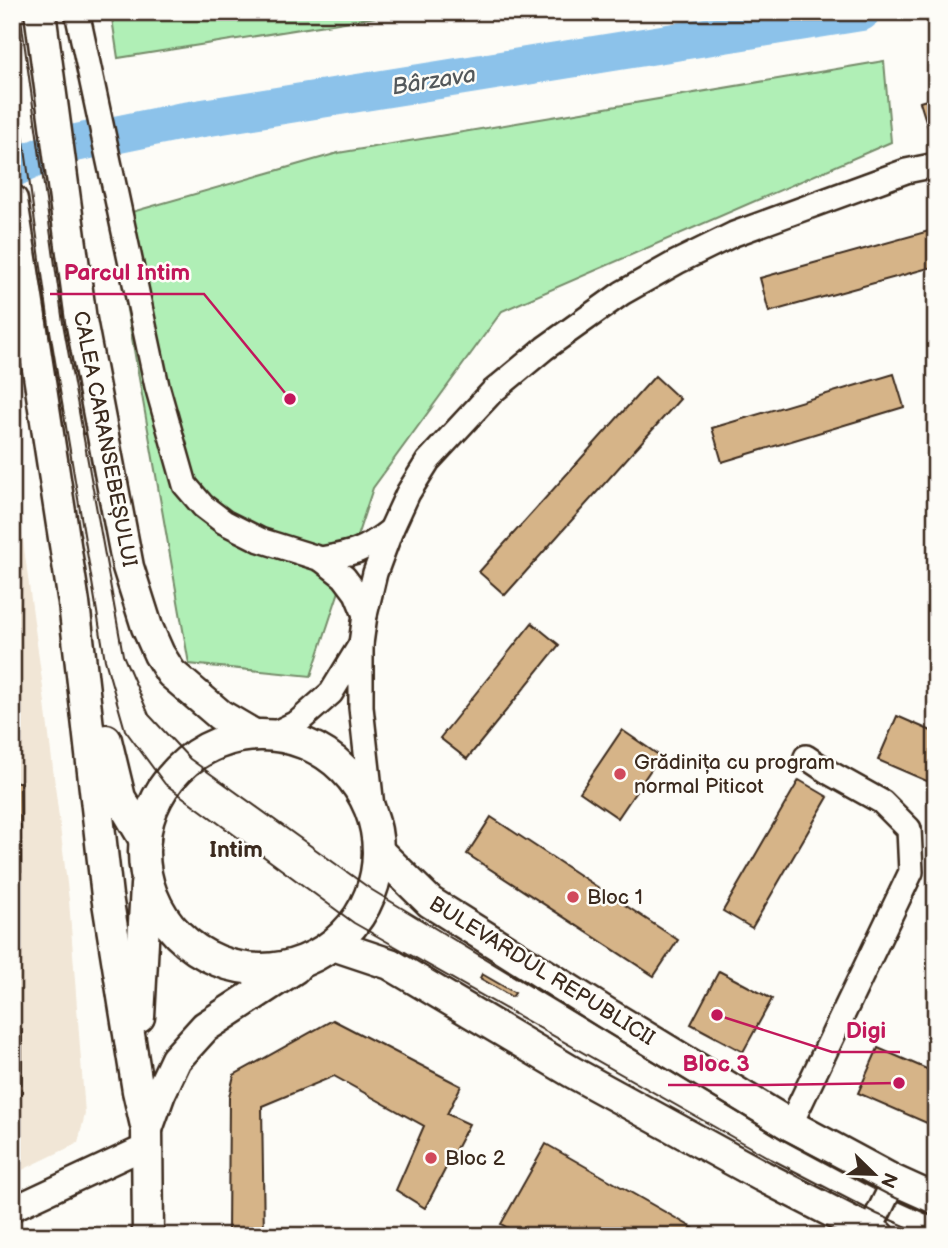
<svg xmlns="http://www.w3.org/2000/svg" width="948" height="1248" font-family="'Balsamiq Sans',sans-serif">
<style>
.built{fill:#f1e6d6}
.green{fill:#b0efb6;stroke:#768c6a;stroke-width:2}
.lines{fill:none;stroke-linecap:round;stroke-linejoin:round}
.river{stroke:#8cc2ea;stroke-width:38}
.building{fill:#d6b488;stroke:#3b2a1e;stroke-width:2}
.minor-casing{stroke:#3b2a1e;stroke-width:28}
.major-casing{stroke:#3b2a1e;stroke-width:35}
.minor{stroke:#fdfcf7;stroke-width:23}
.major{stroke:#fdfcf7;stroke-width:30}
.tram{stroke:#3b2a1e;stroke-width:2}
.poi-dot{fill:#d1495b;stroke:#fdfcf7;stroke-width:2.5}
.labels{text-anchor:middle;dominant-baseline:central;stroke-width:5;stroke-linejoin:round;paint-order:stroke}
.street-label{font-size:21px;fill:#3b2a1e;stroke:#fdfcf7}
.poi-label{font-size:21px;fill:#3b2a1e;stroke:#fdfcf7;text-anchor:start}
.water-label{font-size:23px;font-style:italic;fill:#53585b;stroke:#fdfcf7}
.neighbourhood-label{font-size:23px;font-weight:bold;fill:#3b2a1e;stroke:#fdfcf7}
.leader{fill:none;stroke:#c2185b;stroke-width:2.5}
.callout-dot{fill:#c2185b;stroke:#fdfcf7;stroke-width:2.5}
.callout-label{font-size:23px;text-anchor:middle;font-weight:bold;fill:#c2185b;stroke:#fdfcf7;stroke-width:5;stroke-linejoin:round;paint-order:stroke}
</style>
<rect width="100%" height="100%" fill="#fdfcf7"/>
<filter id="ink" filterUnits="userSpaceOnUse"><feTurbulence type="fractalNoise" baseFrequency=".0143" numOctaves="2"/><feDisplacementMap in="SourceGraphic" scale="14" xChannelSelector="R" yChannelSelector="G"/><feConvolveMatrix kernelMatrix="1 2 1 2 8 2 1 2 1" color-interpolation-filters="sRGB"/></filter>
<g filter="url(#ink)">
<path class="built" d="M 12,460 L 44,695 L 69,900 L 85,1114 L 78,1143 L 12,1175 Z"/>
<g class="green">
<path d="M 111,12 L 407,12 L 118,58 Z"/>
<path d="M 884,61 L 891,142 L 502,311 L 373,488 L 311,676 L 189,664 L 111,218 L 338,153 Z"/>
</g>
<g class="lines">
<path class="river" d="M 12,169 L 66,145 L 178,122 L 861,12"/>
</g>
<g class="building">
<path d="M 936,97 L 936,136 L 931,137 L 920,102 Z"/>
<path d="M 936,229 L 936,266 L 769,312 L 760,278 Z"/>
<path d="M 894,374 L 904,407 L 722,462 L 712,428 Z"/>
<path d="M 655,376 L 680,399 L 505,595 L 479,572 Z"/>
<path d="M 12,532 L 14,628 L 12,628 Z"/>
<path d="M 532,623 L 559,645 L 467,759 L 440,738 Z"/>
<path d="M 897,716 L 936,733 L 936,785 L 878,760 Z"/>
<path d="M 622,730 L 660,756 L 618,818 L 580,792 Z"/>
<path d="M 799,780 L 828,797 L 752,928 L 723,911 Z"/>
<path d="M 12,782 L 20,782 L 21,872 L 12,872 Z"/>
<path d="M 491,817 L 678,940 L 654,976 L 467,854 Z"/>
<path d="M 719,971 L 772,999 L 743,1052 L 691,1024 Z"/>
<path d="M 482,974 L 515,993 L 512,997 L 480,978 Z"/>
<path d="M 333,1020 L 461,1086 L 447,1114 L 469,1124 L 425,1208 L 396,1190 L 424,1126 L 334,1076 L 262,1106 L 264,1236 L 228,1236 L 229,1097 L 234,1075 Z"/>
<path d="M 22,1030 L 22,1094 L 12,1094 L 12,1031 Z"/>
<path d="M 878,1048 L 936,1073 L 936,1127 L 858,1093 Z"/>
<path d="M 546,1144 L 707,1236 L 522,1236 L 501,1224 Z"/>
</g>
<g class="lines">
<g class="minor-casing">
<g id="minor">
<path d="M 77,12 L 157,386 L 185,485 L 203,506 L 224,522 L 260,540 L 321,559 L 344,577 L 356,593 L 365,615"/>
<path d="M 321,559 C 355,553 364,551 391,530"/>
<path d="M 271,735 L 298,722 L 331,693 L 361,644"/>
<path d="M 373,816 L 361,707 L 361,644 L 365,615 L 375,573 L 391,530 L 408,493 L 428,461 L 492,392 L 545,348 L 622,293 L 677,262 L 734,234 L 906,171 L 936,165"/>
<path d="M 790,1125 L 911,872 L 909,829 L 882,802 L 830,773 L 806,757"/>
<path d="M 12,1209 L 147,1146"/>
<path d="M 867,1236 L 894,1181"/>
</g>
</g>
<g class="major-casing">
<g id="major">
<path d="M 40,12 L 81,320 L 128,567 L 147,627 L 159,654 L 171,673 L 220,715 L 254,735"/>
<path d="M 12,200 L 74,603 L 107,896 L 138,1091 L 147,1130 L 148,1236"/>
<circle cx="261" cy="852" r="117"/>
<path d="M 106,740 L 120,798 L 145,840"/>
<path d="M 379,852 L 430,902 L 606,1013 L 790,1125 L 894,1181 L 936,1200"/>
<path d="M 333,945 L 390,964 L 572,1072 L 762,1176 L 879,1236"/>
<path d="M 139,1017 L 146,885"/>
<path d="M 147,1129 L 160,1093 L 176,1059 L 205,1027 L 295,968"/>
</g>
</g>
<use href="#minor" class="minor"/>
<use href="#major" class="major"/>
<g class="tram">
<path d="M 20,12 L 63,323 L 123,655 L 149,715 L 190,759 L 372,890 L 782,1139 L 887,1194 L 936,1216"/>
<path d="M 12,54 L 49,325 L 105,660 L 125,730 L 165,784 L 354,923 L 771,1159 L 877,1214 L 928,1236"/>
</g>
</g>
</g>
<g class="poi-dot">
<circle cx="620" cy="774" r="7"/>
<circle cx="573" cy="897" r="7"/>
<circle cx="431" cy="1158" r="7"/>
</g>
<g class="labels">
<g class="street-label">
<text transform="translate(105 439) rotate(79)">CALEA CARANSEBEȘULUI</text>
<text transform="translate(542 971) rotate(32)">BULEVARDUL REPUBLICII</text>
</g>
<g class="poi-label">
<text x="634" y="762">Grădinița cu program<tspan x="634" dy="24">normal Piticot</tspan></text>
<text x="587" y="897">Bloc 1</text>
<text x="445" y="1158">Bloc 2</text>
</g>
<g class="water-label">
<text transform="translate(434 81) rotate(-9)">Bârzava</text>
</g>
<g class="neighbourhood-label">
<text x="236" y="850">Intim</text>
</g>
</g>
<path class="leader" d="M290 399L204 294H50M717 1015L832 1052H900M899 1083L764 1085H668"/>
<g class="callout-dot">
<circle cx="290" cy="399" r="7"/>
<circle cx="717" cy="1015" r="7"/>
<circle cx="899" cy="1083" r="7"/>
</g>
<g class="callout-label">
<text x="127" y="280">Parcul Intim</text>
<text x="866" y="1038">Digi</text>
<text x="716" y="1071">Bloc 3</text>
</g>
<rect width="948" height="1248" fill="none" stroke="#fdfcf7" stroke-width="42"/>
<rect x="21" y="21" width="906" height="1206" fill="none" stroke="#3b2a1e" stroke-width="2.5" filter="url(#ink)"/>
<g transform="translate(874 1174) rotate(113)" stroke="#fdfcf7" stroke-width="5" paint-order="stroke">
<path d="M0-5L12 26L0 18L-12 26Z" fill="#3b2a1e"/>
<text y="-10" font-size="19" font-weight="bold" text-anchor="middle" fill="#3b2a1e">N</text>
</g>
</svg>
